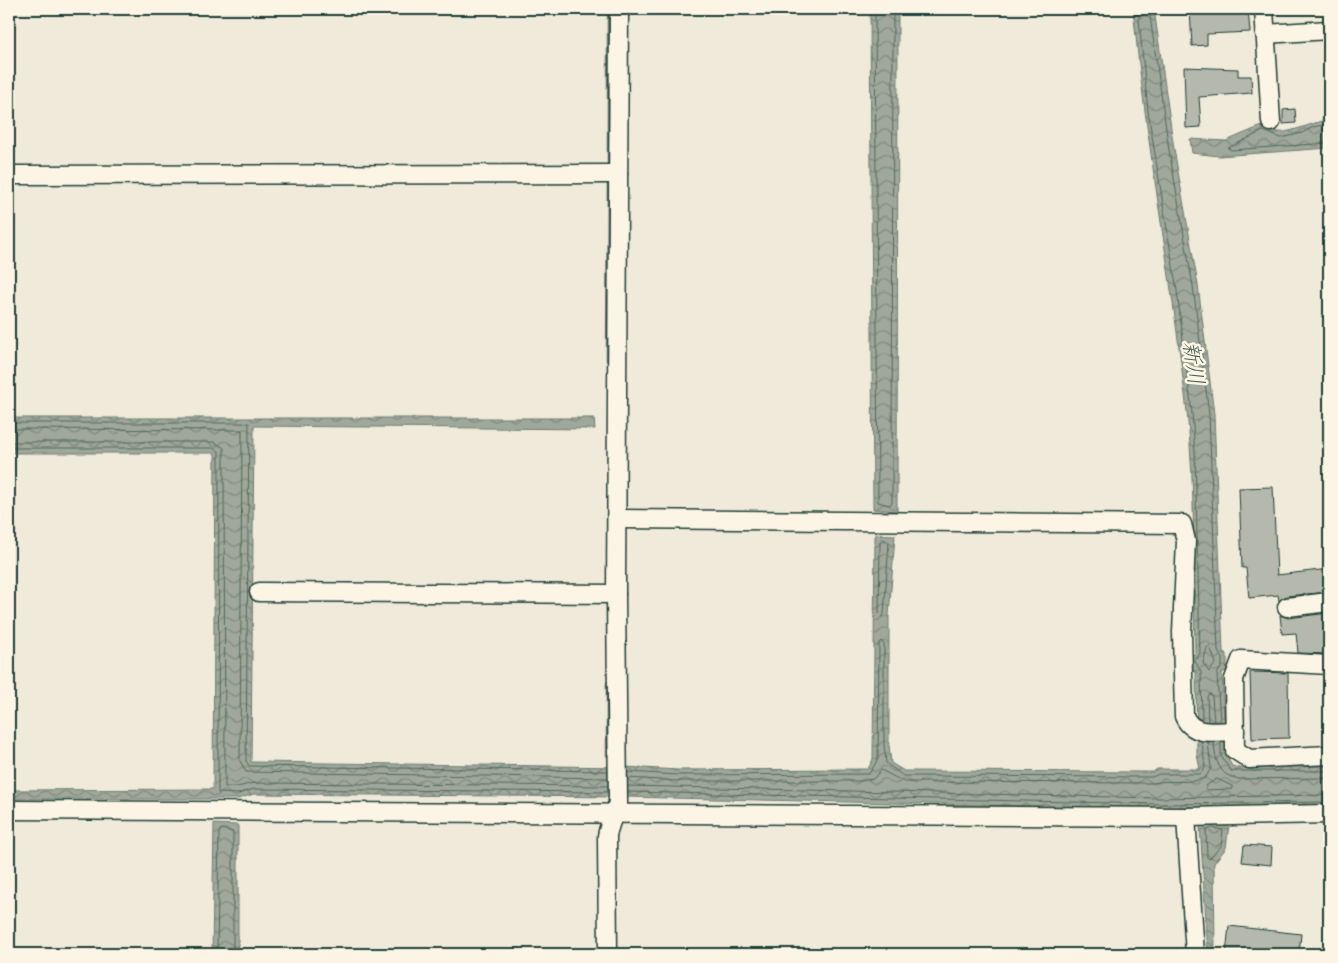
<svg xmlns="http://www.w3.org/2000/svg" width="1338" height="963" font-family="Itim,'Klee One',sans-serif">
<style>
.water{fill:url(#water-waves);stroke:#6c7d71}
.lines{fill:none;stroke-linecap:round;stroke-linejoin:round}
.shore{stroke:#52685d;stroke-width:1}
.stream{stroke:#6c7d71;stroke-width:4.5}
.building{fill:#b5b9ad;stroke:#1f3d34}
.minor-casing{stroke:#1f3d34;stroke-width:21}
.minor{stroke:#fcf5e5;stroke-width:18}
.labels{text-anchor:middle;dominant-baseline:central;stroke-width:5;stroke-linejoin:round;paint-order:stroke}
.water-label{font-size:22px;font-style:italic;fill:#455d53;stroke:#fcf5e5}
</style>
<defs>
<pattern id="water-waves" width="16" height="10" patternUnits="userSpaceOnUse" patternTransform="scale(1.25)"><rect width="16" height="10" fill="#9fa89a"/><path d="M0 5q4-4 8 0t8 0" fill="none" stroke="#818a7e"/></pattern>
</defs>
<rect width="100%" height="100%" fill="#efeada"/>
<filter id="ink" filterUnits="userSpaceOnUse"><feTurbulence type="fractalNoise" baseFrequency=".02" numOctaves="2"/><feDisplacementMap in="SourceGraphic" scale="10" xChannelSelector="R" yChannelSelector="G"/><feConvolveMatrix kernelMatrix="1 2 1 2 8 2 1 2 1" color-interpolation-filters="sRGB"/></filter>
<g filter="url(#ink)">
<g class="water">
<path d="M 870,9 L 898,9 L 897,511 L 873,509 Z"/>
<path d="M 1133,9 L 1154,9 L 1174,149 L 1198,285 L 1214,414 L 1223,652 L 1227,654 L 1227,670 L 1222,673 L 1226,755 L 1232,766 L 1239,768 L 1329,766 L 1329,806 L 1158,809 L 625,797 L 254,794 L 238,799 L 9,799 L 9,790 L 213,789 L 215,453 L 9,453 L 9,418 L 594,418 L 595,429 L 254,426 L 251,762 L 626,767 L 678,770 L 868,769 L 873,759 L 875,534 L 895,535 L 889,616 L 889,745 L 891,763 L 904,771 L 1153,772 L 1157,769 L 1200,769 L 1197,755 L 1196,672 L 1190,670 L 1190,656 L 1195,654 C 1193,574 1196,492 1187,412 C 1172,277 1146,144 1133,9 Z"/>
<path d="M 1329,119 L 1329,148 L 1219,156 L 1192,153 L 1190,139 L 1226,141 L 1264,125 C 1269,127 1274,130 1279,132 C 1287,134 1318,121 1329,119 Z"/>
<path d="M 1213,823 L 1229,825 L 1226,848 L 1214,863 L 1215,954 L 1208,954 L 1200,826 Z"/>
<path d="M 214,824 L 238,825 L 238,954 L 212,954 Z"/>
</g>
<g class="lines">
<g class="shore">
<path d="M 875,9 L 878,502 L 889,505 L 892,503 L 893,9"/>
<path d="M 1138,9 L 1148,111 L 1177,291 L 1192,413 L 1195,453 L 1200,653 L 1195,661 L 1201,672 L 1202,720"/>
<path d="M 1149,9 L 1169,150 L 1193,286 L 1209,414 L 1218,651 L 1222,659 L 1222,667 L 1217,674 L 1220,722"/>
<path d="M 1329,124 L 1313,127 L 1302,133 L 1281,138 L 1263,131 L 1228,148 L 1231,150 L 1329,143"/>
<path d="M 9,423 L 249,423 L 246,761 L 249,766 L 608,771"/>
<path d="M 9,429 L 242,430 L 240,761 L 246,772 L 608,778"/>
<path d="M 9,442 L 214,442 L 224,448 L 225,787 L 237,787 L 254,783 L 608,786"/>
<path d="M 9,448 L 213,448 L 219,451 L 218,793 L 238,794 L 254,789 L 608,792"/>
<path d="M 882,539 L 889,542 L 884,614 L 882,617 L 879,614 L 880,542 Z"/>
<path d="M 1210,647 L 1216,663 L 1209,672 L 1203,663 L 1207,648 Z"/>
<path d="M 1208,722 L 1207,696 L 1210,694 L 1212,696 L 1214,722"/>
<path d="M 1214,742 C 1215,761 1219,776 1239,779 L 1329,778"/>
<path d="M 1221,742 L 1221,756 L 1231,771 L 1329,771"/>
<path d="M 628,772 L 678,775 L 869,774 L 878,759 L 879,643 L 881,641 L 884,644 L 884,745 L 886,763 L 903,776 L 1152,777 L 1159,774 L 1200,774 L 1205,768 L 1202,741"/>
<path d="M 628,778 L 677,781 L 861,781 L 873,779 L 881,770 L 904,782 L 1153,783 C 1169,779 1192,785 1206,777 L 1211,768 L 1208,742"/>
<path d="M 1217,779 L 1232,786 L 1232,789 L 1206,790 L 1206,786 Z"/>
<path d="M 628,786 L 1158,798 L 1329,795"/>
<path d="M 628,792 L 1158,804 L 1329,802"/>
<path d="M 1213,828 L 1223,830 L 1221,846 L 1209,859 L 1207,857 L 1206,831 Z"/>
<path d="M 217,954 L 219,832 L 221,829 L 233,832 L 233,954"/>
</g>
<g class="stream">
<path d="M 609,170 L 609,9"/>
<path d="M 608,360 L 609,178"/>
<path d="M 608,755 L 608,683"/>
</g>
</g>
<g class="building">
<path d="M 1190,9 L 1248,9 L 1250,32 L 1207,34 L 1207,45 L 1192,46 Z"/>
<path d="M 1184,67 L 1238,69 L 1238,76 L 1251,76 L 1252,93 L 1199,97 L 1201,127 L 1186,128 Z"/>
<path d="M 1295,109 L 1296,123 L 1283,124 L 1283,110 Z"/>
<path d="M 1273,487 L 1277,575 L 1329,569 L 1329,592 L 1286,596 L 1279,601 L 1278,595 L 1249,598 L 1246,568 L 1242,568 L 1239,488 Z"/>
<path d="M 1329,613 L 1329,654 L 1298,653 L 1296,633 L 1282,634 L 1280,615 L 1288,618 Z"/>
<path d="M 1250,672 L 1288,673 L 1289,738 L 1252,739 Z"/>
<path d="M 1244,845 L 1272,847 L 1271,865 L 1242,862 Z"/>
<path d="M 1229,926 L 1301,934 L 1299,954 L 1226,954 Z"/>
</g>
<g class="lines">
<g class="minor-casing">
<g id="minor">
<path d="M 1264,9 L 1271,122"/>
<path d="M 1265,34 L 1329,30"/>
<path d="M 9,175 L 618,174"/>
<path d="M 617,519 L 1182,524 L 1186,541 L 1182,632 L 1184,716 C 1193,737 1215,731 1235,731"/>
<path d="M 259,592 L 616,594"/>
<path d="M 1287,607 L 1329,602"/>
<path d="M 1329,665 L 1241,660 L 1234,679 L 1235,750 L 1249,759 L 1329,755"/>
<path d="M 9,810 L 1186,817 L 1329,814"/>
<path d="M 1186,817 L 1195,954"/>
<path d="M 608,954 L 607,836 C 609,823 615,814 618,802 L 616,594 L 619,9"/>
</g>
</g>
<use href="#minor" class="minor"/>
</g>
</g>
<g class="labels">
<g class="water-label">
<text transform="translate(1194 363) rotate(82)">新川</text>
</g>
</g>
<rect width="1338" height="963" fill="none" stroke="#fcf5e5" stroke-width="30"/>
<rect x="15" y="15" width="1308" height="933" fill="none" stroke="#1f3d34" stroke-width="2" filter="url(#ink)"/>
</svg>
